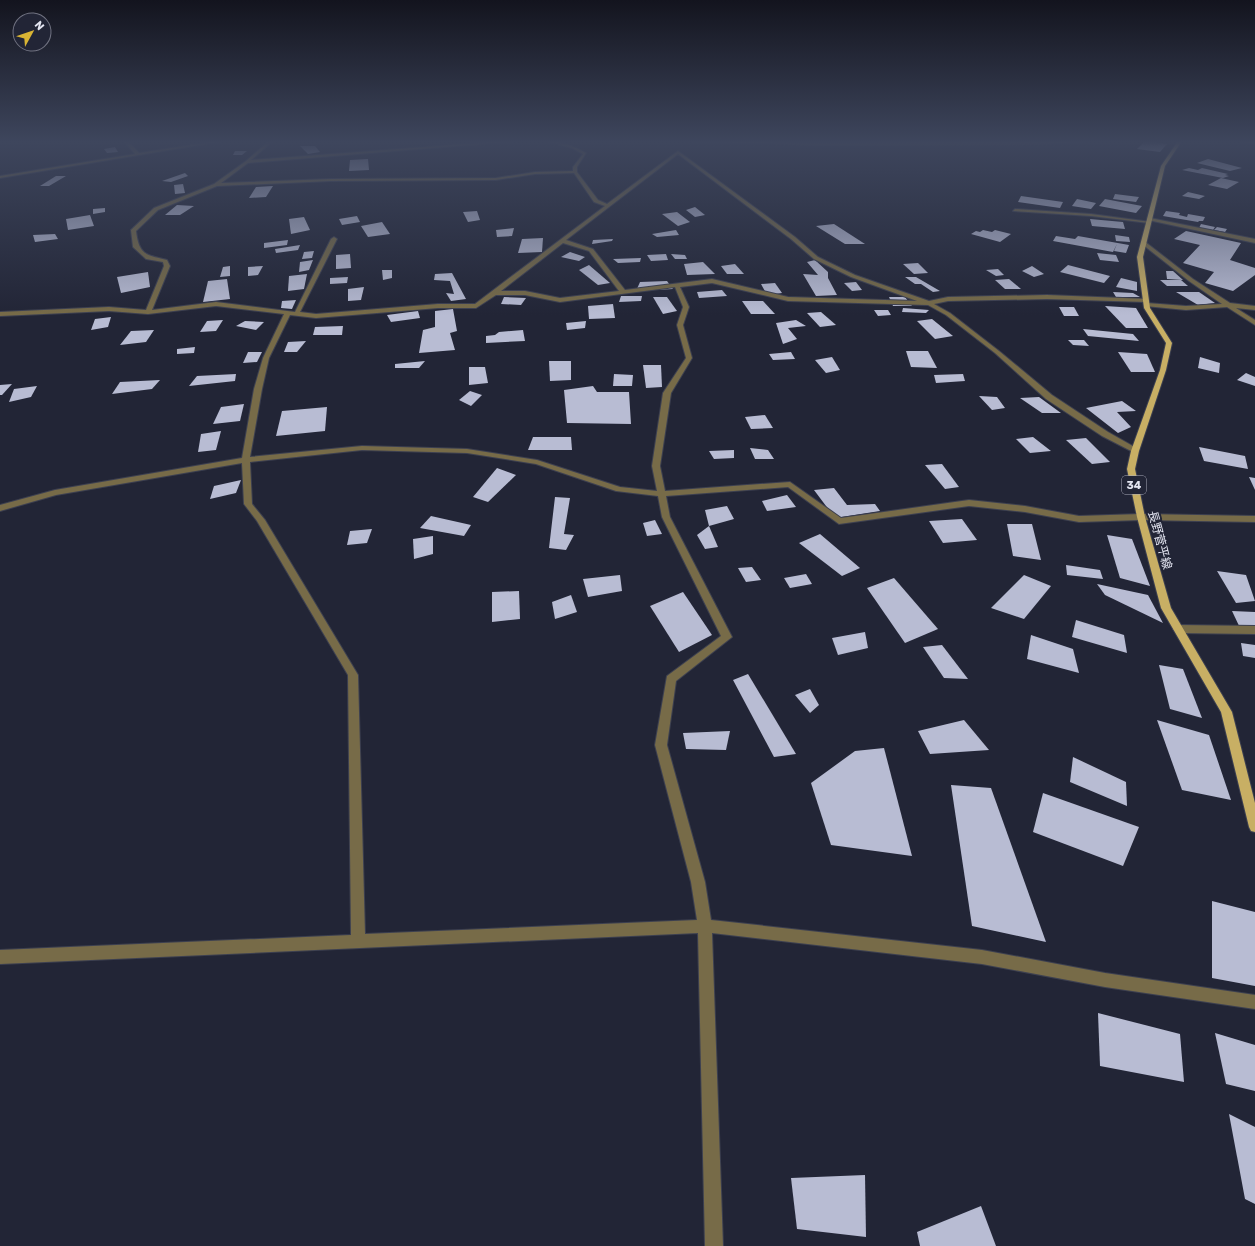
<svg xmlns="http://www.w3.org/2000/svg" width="1255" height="1246" font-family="Rubik,'Noto Sans JP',sans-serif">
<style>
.building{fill:#b8bcd3}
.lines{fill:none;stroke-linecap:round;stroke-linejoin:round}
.minor-casing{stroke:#3d4050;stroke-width:2}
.major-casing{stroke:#3d4050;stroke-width:2}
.minor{fill:#776b48;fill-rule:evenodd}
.major{fill:#c8af64;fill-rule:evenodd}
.labels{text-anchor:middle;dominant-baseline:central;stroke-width:4;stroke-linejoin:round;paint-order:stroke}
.shield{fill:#222536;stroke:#aaacba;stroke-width:1}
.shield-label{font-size:11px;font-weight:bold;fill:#e4e6f2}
.street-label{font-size:12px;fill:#e4e6f2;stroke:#222536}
</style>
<rect width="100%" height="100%" fill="#222536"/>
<g class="building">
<path d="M 1145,141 L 1167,144 L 1160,152 L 1137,149 Z"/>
<path d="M 300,146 L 315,146 L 320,152 L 308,154 Z"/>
<path d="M 115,147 L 118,152 L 107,153 L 104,149 Z"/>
<path d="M 235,151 L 247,151 L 242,155 L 233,155 Z"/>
<path d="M 368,159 L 369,170 L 349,171 L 350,160 Z"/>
<path d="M 1208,159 L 1242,168 L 1230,171 L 1197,163 Z"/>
<path d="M 1189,168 L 1198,170 L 1202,168 L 1228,174 L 1225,175 L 1229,176 L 1223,178 L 1182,170 Z"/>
<path d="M 185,173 L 188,176 L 171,182 L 162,181 Z"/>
<path d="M 56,176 L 66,176 L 49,186 L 40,186 Z"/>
<path d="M 1221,178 L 1239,182 L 1227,189 L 1208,185 Z"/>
<path d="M 183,184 L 185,193 L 175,194 L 174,185 Z"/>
<path d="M 273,186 L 266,197 L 249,198 L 256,187 Z"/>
<path d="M 1188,192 L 1205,196 L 1199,199 L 1182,196 Z"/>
<path d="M 1115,194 L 1139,197 L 1136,202 L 1113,199 Z"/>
<path d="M 1021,196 L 1063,202 L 1060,208 L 1018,202 Z"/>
<path d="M 1077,199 L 1096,203 L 1091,209 L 1072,206 Z"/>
<path d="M 1105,199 L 1142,206 L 1136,213 L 1099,206 Z"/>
<path d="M 177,205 L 194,206 L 180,215 L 165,215 Z"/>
<path d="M 695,207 L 705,215 L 695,217 L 686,210 Z"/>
<path d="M 105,208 L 105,212 L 93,214 L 93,209 Z"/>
<path d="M 477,211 L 480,220 L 468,222 L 463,212 Z"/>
<path d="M 1166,211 L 1180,213 L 1179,215 L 1187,217 L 1188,214 L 1205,217 L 1203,221 L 1199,221 L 1198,222 L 1163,216 Z"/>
<path d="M 677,212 L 690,222 L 678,226 L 662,214 Z"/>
<path d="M 90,215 L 94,226 L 68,230 L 66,219 Z"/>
<path d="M 357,216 L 360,222 L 342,225 L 339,219 Z"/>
<path d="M 304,217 L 310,230 L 291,234 L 289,219 Z"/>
<path d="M 1090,219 L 1123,222 L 1125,229 L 1092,226 Z"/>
<path d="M 382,222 L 390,234 L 368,237 L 361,226 Z"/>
<path d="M 834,224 L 865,244 L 845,244 L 816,226 Z"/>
<path d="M 1201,224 L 1215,227 L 1213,230 L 1199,228 Z"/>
<path d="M 1217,227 L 1227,229 L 1225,232 L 1214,230 Z"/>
<path d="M 514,228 L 512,236 L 497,237 L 496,230 Z"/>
<path d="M 676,230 L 679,235 L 657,237 L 652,234 Z"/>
<path d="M 983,230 L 992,232 L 995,230 L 1011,234 L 1000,242 L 971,234 L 976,231 L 980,232 Z"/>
<path d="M 1186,231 L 1241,243 L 1230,260 L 1255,268 L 1255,275 L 1233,291 L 1205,283 L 1214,272 L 1183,263 L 1200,245 L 1174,239 Z"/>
<path d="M 55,234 L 58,239 L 35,242 L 33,235 Z"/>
<path d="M 1115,235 L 1129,237 L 1130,242 L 1116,241 Z"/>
<path d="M 1056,236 L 1075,239 L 1078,236 L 1129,245 L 1126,253 L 1114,251 L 1117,244 L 1113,252 L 1053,241 Z"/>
<path d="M 543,238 L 542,252 L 518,253 L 522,239 Z"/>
<path d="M 613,239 L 612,241 L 592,244 L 593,240 Z"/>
<path d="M 288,240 L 287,245 L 264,248 L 264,243 Z"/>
<path d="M 300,245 L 298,250 L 276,253 L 275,249 Z"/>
<path d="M 314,251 L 312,258 L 302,259 L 304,252 Z"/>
<path d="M 570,252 L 585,257 L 579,261 L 561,257 Z"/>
<path d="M 1097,253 L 1116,255 L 1119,262 L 1100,260 Z"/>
<path d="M 350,254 L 351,268 L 336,269 L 336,255 Z"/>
<path d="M 666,254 L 668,260 L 651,261 L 647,255 Z"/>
<path d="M 671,254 L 685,255 L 687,259 L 675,259 Z"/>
<path d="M 641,258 L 640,262 L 618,263 L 613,259 Z"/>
<path d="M 313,260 L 309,270 L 299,272 L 300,262 Z"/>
<path d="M 815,260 L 828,272 L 828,278 L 837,295 L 816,296 L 803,274 L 818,275 L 807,262 Z"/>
<path d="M 703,262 L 715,274 L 687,275 L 684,264 Z"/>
<path d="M 918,263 L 928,273 L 914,274 L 903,264 Z"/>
<path d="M 735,264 L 744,274 L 727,274 L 721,266 Z"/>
<path d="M 589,265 L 610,283 L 598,285 L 579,270 Z"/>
<path d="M 1068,265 L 1110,276 L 1104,283 L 1060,272 Z"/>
<path d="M 230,266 L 230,276 L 220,277 L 223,267 Z"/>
<path d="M 263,266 L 258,275 L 248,276 L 248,267 Z"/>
<path d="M 1032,266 L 1044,274 L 1034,277 L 1022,271 Z"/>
<path d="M 998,269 L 1004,275 L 996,276 L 986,270 Z"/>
<path d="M 382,270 L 392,270 L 392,278 L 383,280 Z"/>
<path d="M 1166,271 L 1173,271 L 1183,280 L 1167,279 Z"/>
<path d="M 148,272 L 150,287 L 121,293 L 117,277 Z"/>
<path d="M 452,273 L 466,299 L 451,301 L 446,293 L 454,294 L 450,281 L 434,280 L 435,274 Z"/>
<path d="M 307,274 L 304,289 L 288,291 L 289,276 Z"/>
<path d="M 348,277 L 347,283 L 330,284 L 330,278 Z"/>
<path d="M 905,277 L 916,277 L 940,291 L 933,292 L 921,284 L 915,284 Z"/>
<path d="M 1121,278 L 1137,282 L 1137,291 L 1116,287 Z"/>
<path d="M 227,279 L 230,299 L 203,302 L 208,281 Z"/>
<path d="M 1009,279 L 1021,289 L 1005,289 L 995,280 Z"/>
<path d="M 1160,280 L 1181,280 L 1188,286 L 1167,286 Z"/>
<path d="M 667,281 L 673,289 L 636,291 L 640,282 Z"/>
<path d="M 856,282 L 862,290 L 852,291 L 844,283 Z"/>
<path d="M 775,283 L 782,293 L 767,295 L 761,284 Z"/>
<path d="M 364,287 L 361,300 L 348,301 L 348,289 Z"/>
<path d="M 722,290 L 727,296 L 699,298 L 697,292 Z"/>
<path d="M 1113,292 L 1133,293 L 1140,297 L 1116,297 Z"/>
<path d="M 1176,292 L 1199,292 L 1215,303 L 1198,305 Z"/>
<path d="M 621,296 L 642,296 L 641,301 L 619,302 Z"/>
<path d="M 504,297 L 526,298 L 521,305 L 501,304 Z"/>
<path d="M 653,297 L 667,297 L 677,311 L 663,314 Z"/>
<path d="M 889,297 L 905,297 L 912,306 L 893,306 Z"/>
<path d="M 296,300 L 292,309 L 281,308 L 282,301 Z"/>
<path d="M 742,301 L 763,301 L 775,314 L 751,314 Z"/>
<path d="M 613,304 L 615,318 L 589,319 L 588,306 Z"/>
<path d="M 1105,306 L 1136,308 L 1148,328 L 1126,328 Z"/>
<path d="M 1059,307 L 1074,307 L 1079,316 L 1064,316 Z"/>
<path d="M 903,308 L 929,310 L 926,313 L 902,312 Z"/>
<path d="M 453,309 L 457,331 L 450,333 L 455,350 L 419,353 L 423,330 L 435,327 L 435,311 Z"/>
<path d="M 874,310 L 888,310 L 891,315 L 878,316 Z"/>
<path d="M 418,311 L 420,318 L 391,322 L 387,315 Z"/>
<path d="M 821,312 L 836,325 L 820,327 L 807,313 Z"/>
<path d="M 111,317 L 108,327 L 91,330 L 95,319 Z"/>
<path d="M 932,319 L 953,336 L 935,339 L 917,321 Z"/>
<path d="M 223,320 L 216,331 L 200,332 L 207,321 Z"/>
<path d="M 796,320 L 806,326 L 788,328 L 797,339 L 783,344 L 776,323 Z"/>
<path d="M 245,321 L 264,322 L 256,330 L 236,326 Z"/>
<path d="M 586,321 L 585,328 L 567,330 L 566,323 Z"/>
<path d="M 343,326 L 342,335 L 313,335 L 315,327 Z"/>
<path d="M 1083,329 L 1133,334 L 1139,341 L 1088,336 Z"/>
<path d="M 154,330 L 146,342 L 120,345 L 131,331 Z"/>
<path d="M 523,330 L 525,341 L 486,343 L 486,336 L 495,335 L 499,332 Z"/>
<path d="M 1068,340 L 1084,340 L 1089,346 L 1073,345 Z"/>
<path d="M 306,341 L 297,352 L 284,352 L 288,342 Z"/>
<path d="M 195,347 L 194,353 L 177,354 L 177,349 Z"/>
<path d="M 906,351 L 928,351 L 937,368 L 911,367 Z"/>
<path d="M 248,352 L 262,352 L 257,362 L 243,363 Z"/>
<path d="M 791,352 L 795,359 L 773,360 L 769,354 Z"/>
<path d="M 1118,352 L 1147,354 L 1155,372 L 1131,372 Z"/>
<path d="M 832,357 L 840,370 L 826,373 L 815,360 Z"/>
<path d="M 1200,357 L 1220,363 L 1219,373 L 1198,368 Z"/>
<path d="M 425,361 L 419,368 L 395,368 L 395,364 Z"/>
<path d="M 549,361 L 571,361 L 571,380 L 550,381 Z"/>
<path d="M 643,365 L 661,365 L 662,387 L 646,388 Z"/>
<path d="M 469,367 L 485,367 L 488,383 L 469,385 Z"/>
<path d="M 1246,373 L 1255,377 L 1255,386 L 1237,380 Z"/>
<path d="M 236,374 L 235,381 L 189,386 L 197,376 Z"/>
<path d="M 614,374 L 633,375 L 632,386 L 613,386 Z"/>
<path d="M 963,374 L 965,381 L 936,383 L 934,375 Z"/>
<path d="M 160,380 L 152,389 L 112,394 L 120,382 Z"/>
<path d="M 12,384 L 2,395 L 0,395 L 0,385 Z"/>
<path d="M 37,386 L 31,397 L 9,402 L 14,389 Z"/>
<path d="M 593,386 L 597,392 L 629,392 L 631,424 L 567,423 L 564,390 Z"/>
<path d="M 470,391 L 482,395 L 471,406 L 459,400 Z"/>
<path d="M 979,396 L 997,397 L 1005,408 L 992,410 Z"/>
<path d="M 1039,397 L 1061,413 L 1042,413 L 1020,398 Z"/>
<path d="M 1122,401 L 1136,411 L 1117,412 L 1131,427 L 1118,433 L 1086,408 Z"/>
<path d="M 244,404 L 240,421 L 213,424 L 221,407 Z"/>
<path d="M 327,407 L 325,431 L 276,436 L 282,411 Z"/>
<path d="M 765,415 L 773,428 L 751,429 L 745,417 Z"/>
<path d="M 221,431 L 216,450 L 198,452 L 201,434 Z"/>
<path d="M 533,437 L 571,437 L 572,450 L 528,450 Z"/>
<path d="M 1033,437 L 1051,451 L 1030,453 L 1016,439 Z"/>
<path d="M 1086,438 L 1110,462 L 1092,464 L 1066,440 Z"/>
<path d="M 1199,447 L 1245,456 L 1248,469 L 1204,461 Z"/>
<path d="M 750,448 L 768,450 L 774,459 L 755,459 Z"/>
<path d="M 734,450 L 734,458 L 714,459 L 709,451 Z"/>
<path d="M 942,464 L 959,487 L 945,489 L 925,465 Z"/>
<path d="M 497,468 L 516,475 L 488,502 L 473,497 Z"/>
<path d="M 1249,477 L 1255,478 L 1255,490 Z"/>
<path d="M 241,480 L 236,493 L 210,499 L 214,486 Z"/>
<path d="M 834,488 L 847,505 L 875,504 L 880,511 L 835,518 L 814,490 Z"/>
<path d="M 787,495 L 796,507 L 767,511 L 762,501 Z"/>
<path d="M 555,497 L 570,498 L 564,534 L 574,535 L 566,550 L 549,548 Z"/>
<path d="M 727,506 L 734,519 L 709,526 L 705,510 Z"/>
<path d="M 431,516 L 471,525 L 464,536 L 420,528 Z"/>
<path d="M 962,519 L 977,540 L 943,543 L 929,521 Z"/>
<path d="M 655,520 L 662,534 L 647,536 L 643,523 Z"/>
<path d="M 1007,524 L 1032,524 L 1041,560 L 1013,556 Z"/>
<path d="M 709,526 L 718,547 L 705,549 L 697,535 Z"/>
<path d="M 372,529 L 367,543 L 347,545 L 350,531 Z"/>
<path d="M 820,534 L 860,568 L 842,576 L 799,543 Z"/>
<path d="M 1107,535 L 1132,539 L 1150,586 L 1120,578 Z"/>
<path d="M 433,536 L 433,554 L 414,559 L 413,539 Z"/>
<path d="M 1066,565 L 1100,570 L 1103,579 L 1067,575 Z"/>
<path d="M 752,567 L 761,580 L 746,582 L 738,568 Z"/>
<path d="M 1217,571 L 1246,575 L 1255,601 L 1236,603 Z"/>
<path d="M 806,574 L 812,584 L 790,588 L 784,578 Z"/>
<path d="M 620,575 L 622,591 L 588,597 L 583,579 Z"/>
<path d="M 1024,575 L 1051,586 L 1024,619 L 991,608 Z"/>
<path d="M 894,578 L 938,629 L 905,643 L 867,588 Z"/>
<path d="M 1097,584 L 1148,595 L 1163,623 L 1105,595 Z"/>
<path d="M 519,591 L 520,619 L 492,622 L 492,592 Z"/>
<path d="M 683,592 L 712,635 L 679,652 L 650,606 Z"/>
<path d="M 571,595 L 577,612 L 555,619 L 552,602 Z"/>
<path d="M 1232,611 L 1255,612 L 1255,633 L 1241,630 Z"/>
<path d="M 1076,620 L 1124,635 L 1127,653 L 1072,637 Z"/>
<path d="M 865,632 L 868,648 L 838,655 L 832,638 Z"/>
<path d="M 1031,635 L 1073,649 L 1079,673 L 1027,659 Z"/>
<path d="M 1241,643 L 1255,645 L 1255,658 L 1243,656 Z"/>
<path d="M 942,645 L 968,679 L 944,678 L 923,647 Z"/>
<path d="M 1159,665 L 1183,669 L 1202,718 L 1170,709 Z"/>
<path d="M 748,674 L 796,754 L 774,757 L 733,680 Z"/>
<path d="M 810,689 L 819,705 L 810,713 L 795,695 Z"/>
<path d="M 964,720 L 989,750 L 930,754 L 918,731 Z"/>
<path d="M 1157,720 L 1209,735 L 1231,800 L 1182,790 Z"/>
<path d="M 730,731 L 726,750 L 686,749 L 683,733 Z"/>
<path d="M 884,748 L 912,856 L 831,845 L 811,783 L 855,751 Z"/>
<path d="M 1073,757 L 1126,782 L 1127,806 L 1070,782 Z"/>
<path d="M 951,785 L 991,788 L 1046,942 L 972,926 Z"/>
<path d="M 1043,793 L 1139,827 L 1123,866 L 1033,832 Z"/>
<path d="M 1212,901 L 1255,912 L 1255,986 L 1212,978 Z"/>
<path d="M 1098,1013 L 1180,1034 L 1184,1082 L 1100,1066 Z"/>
<path d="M 1215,1033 L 1255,1045 L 1255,1091 L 1226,1084 Z"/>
<path d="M 1229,1114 L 1255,1127 L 1255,1204 L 1245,1199 Z"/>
<path d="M 865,1175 L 866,1237 L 797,1229 L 791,1178 Z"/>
<path d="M 981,1206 L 996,1246 L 920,1246 L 917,1232 Z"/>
</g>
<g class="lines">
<g class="minor-casing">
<g id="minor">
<path d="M 124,141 L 128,141 L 139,153 L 216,141 L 224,141 L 0,178 L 0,176 L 135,154 Z"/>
<path d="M 269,141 L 273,141 L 251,160 L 504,141 L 518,141 L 248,163 L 221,183 L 331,179 L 496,178 L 535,172 L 573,171 L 573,167 L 583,154 L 572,148 L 545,141 C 559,140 574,146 586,153 L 577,167 L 577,172 L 598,200 L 607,204 L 678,151 L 795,237 L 818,257 L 855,275 L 929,301 L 948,297 L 1047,295 L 1148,299 L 1148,301 L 1146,302 L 1047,299 L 948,301 L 934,304 L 950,313 L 999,351 L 1052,395 L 1108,432 L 1138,449 L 1138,453 L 1135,453 L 1102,436 L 1046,399 L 995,353 L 946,315 L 928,305 L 788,301 L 712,283 L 680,287 L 689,307 L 683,325 L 692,358 L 671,393 L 660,466 L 665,491 L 790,482 L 841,518 L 969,500 L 1025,506 L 1079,516 L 1141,514 L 1255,516 L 1255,522 L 1141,520 L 1079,522 L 1025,512 L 969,506 L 839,524 L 788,487 L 666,496 L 670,517 L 732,637 L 676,681 L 667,745 L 705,882 L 711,920 L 982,950 L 1105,973 L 1255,995 L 1255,1009 L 1105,987 L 982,964 L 712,933 L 723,1246 L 705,1246 L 698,933 L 0,964 L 0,950 L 351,935 L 348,675 L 257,521 L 244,504 L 242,463 L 56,495 L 0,511 L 0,505 L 55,490 L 242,458 L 254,389 L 263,358 L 284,314 L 216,306 L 148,314 L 109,311 L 0,316 L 0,312 L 109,307 L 146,310 L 164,266 L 163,262 L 146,259 L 133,247 L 131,230 L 154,208 L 214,184 L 246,161 ZM 678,154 L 791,239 L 814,259 L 851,277 L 917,301 L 788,297 L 712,279 L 625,290 L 593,249 L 566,240 ZM 574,173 L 594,202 L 605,206 L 475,304 L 438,304 L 316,314 L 300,312 L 337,239 L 334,237 L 331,239 L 295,312 L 216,302 L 152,310 L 170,266 L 167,260 C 146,255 139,255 136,231 L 158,210 L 217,186 L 331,181 L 496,180 L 535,174 ZM 563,243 L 589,251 L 619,291 L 560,298 L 525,291 L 501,291 ZM 675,287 L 683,307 L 677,325 L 686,358 L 663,393 L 652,466 L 657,491 L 620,487 L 537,460 L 467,449 L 362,446 L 250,457 L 262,389 L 269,358 L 290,315 L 316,318 L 438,308 L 476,308 L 496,295 L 525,295 L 560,302 ZM 362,450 L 467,453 L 536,464 L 616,491 L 658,496 L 662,517 L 721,636 L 667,676 L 655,745 L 691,882 L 697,920 L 365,934 L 358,675 L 265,520 L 252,504 L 250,462 Z"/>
<path d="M 679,141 L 819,143 L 1093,141 L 1048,144 L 819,145 Z"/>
<path d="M 1239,141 L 1255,142 L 1255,144 L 1241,142 Z"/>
<path d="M 1015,209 L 1091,214 L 1151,222 L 1149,223 L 1091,216 L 1013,211 Z"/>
<path d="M 1150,218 L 1255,239 L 1255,243 L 1148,220 Z"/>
<path d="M 1144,241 L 1193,279 L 1230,303 L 1255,306 L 1255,310 L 1236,308 L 1255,320 L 1255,325 L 1227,307 L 1186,310 L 1145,306 L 1145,304 L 1147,303 L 1186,306 L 1222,304 L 1189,281 L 1142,244 L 1142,242 Z"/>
<path d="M 1178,625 L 1255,626 L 1255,634 L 1178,633 L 1173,629 Z"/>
</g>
</g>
<g class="major-casing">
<path id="major" d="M 1178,141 L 1182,141 L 1165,166 L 1143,257 L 1150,308 L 1172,343 L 1166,370 L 1139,451 L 1135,469 L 1145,517 L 1171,608 L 1232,712 L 1255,803 L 1255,832 L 1251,831 L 1249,827 L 1221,712 L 1161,608 L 1137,517 L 1127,469 L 1131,451 L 1160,370 L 1166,343 L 1144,308 L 1137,257 L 1161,166 Z"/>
</g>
<use href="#minor" class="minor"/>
<use href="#major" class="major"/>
</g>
<linearGradient id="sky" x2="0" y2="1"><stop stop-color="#13141e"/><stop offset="0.45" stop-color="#3e465d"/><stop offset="1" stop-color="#3e465d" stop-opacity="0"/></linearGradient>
<rect width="1255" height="315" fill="url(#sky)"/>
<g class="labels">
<rect class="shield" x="1122" y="476" width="24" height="18" rx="3"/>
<g class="shield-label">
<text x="1134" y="485">34</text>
</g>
<g class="street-label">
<text transform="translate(1160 540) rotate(75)">長野菅平線</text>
</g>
</g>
<g transform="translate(32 32) rotate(50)"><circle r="19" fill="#222536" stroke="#707281"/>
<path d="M0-3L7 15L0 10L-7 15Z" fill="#d9b434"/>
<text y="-6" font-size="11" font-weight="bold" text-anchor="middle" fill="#e4e6f2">N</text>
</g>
</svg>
